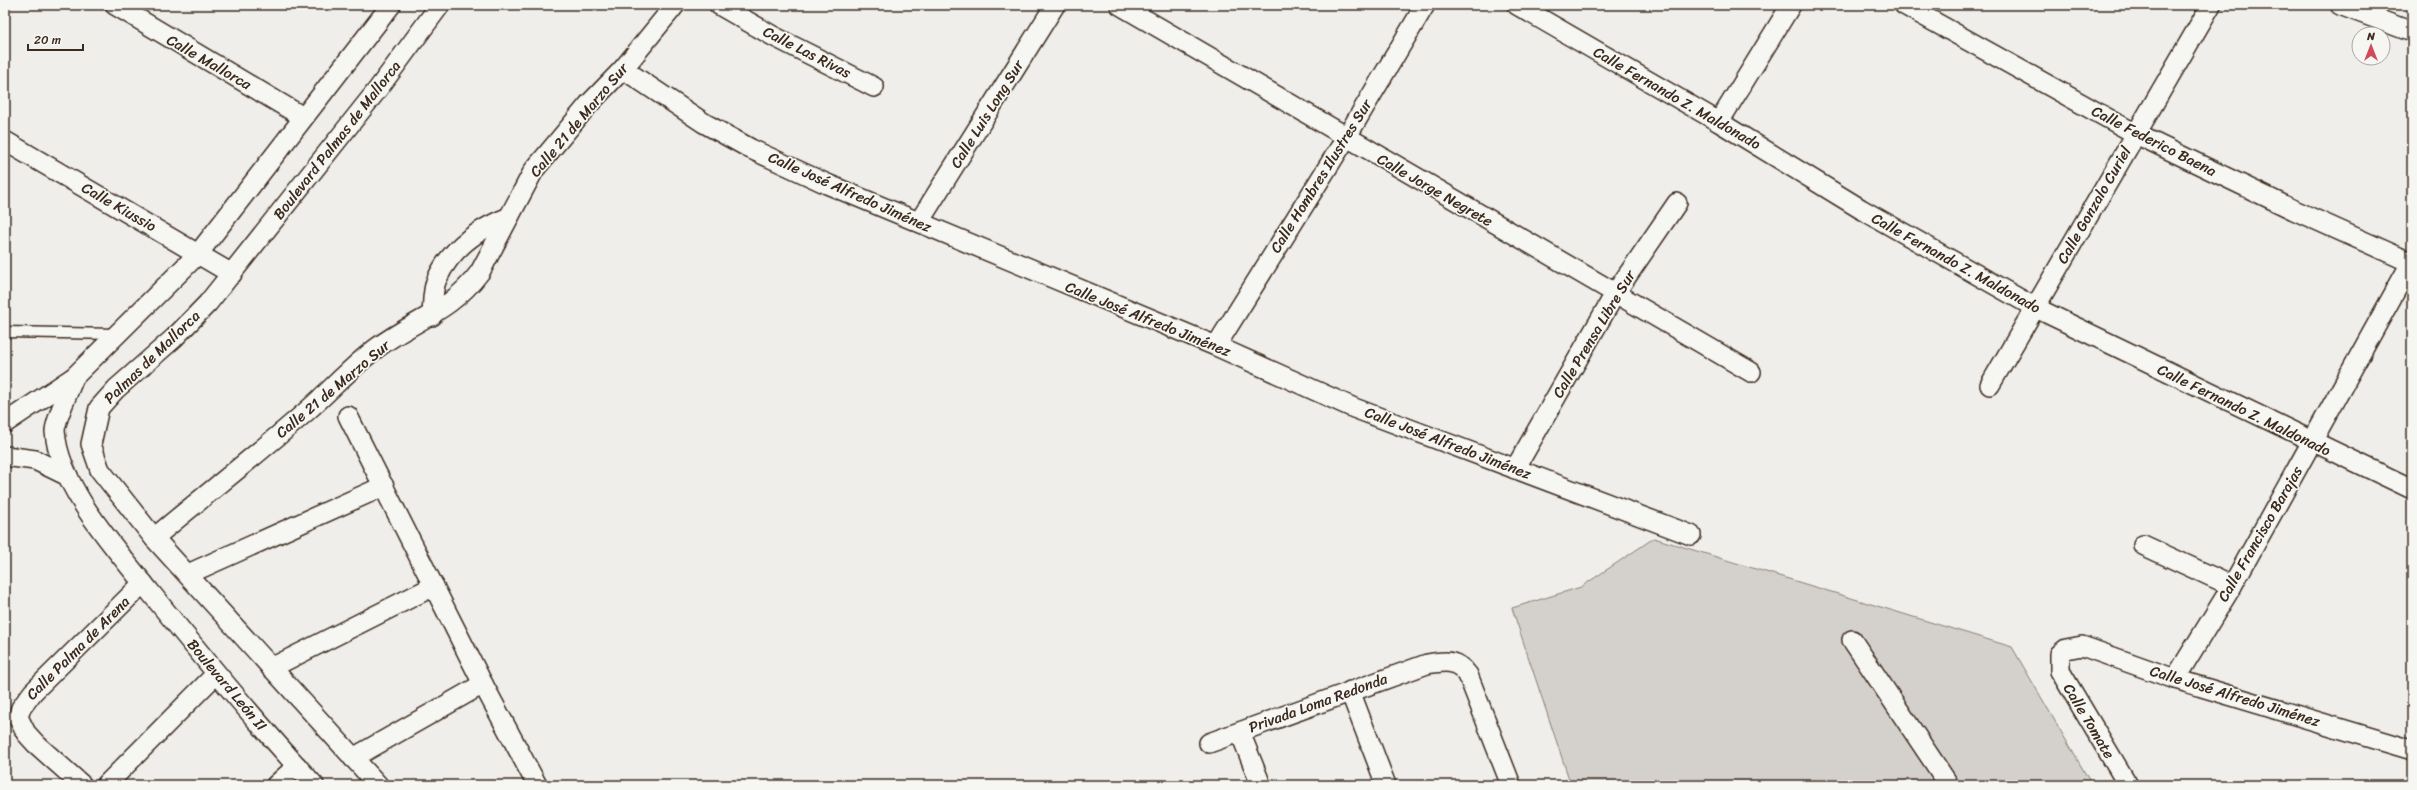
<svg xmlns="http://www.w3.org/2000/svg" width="2417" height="790" font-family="Sriracha,sans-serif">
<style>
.green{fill:#d4d1cc;stroke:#887e75}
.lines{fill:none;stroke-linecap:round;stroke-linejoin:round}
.lane-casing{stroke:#3b2a1e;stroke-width:13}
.street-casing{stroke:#3b2a1e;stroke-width:22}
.lane{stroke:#f6f6f2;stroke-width:10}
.street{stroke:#f6f6f2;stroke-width:19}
.labels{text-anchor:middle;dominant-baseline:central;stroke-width:3.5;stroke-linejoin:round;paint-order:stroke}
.street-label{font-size:15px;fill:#3b2a1e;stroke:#f6f6f2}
</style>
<rect width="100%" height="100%" fill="#efeeea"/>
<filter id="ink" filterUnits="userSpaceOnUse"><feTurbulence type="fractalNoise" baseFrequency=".025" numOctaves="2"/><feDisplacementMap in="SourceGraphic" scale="8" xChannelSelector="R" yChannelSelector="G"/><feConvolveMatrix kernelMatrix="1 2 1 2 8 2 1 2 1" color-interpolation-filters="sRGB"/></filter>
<g filter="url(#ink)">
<path class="green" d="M 1654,538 L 2012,647 L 2092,785 L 1571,785 L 1512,608 L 1581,587 Z"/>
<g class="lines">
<g class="lane-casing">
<path id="lane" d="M 5,332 L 117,334"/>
</g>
<g class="street-casing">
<g id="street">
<path d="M 115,5 L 303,117"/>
<path d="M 719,5 L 773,36 L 874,87"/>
<path d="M 1120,5 L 1751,372"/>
<path d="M 1517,5 L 1719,122 L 1861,209 L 2034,307 L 2412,489"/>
<path d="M 1904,5 L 2136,134 L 2294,210 L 2412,263"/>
<path d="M 2340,5 L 2412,32"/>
<path d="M 623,69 L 704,123 L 751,149 L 827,184 L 1216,346 L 1354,408 L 1691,535"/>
<path d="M 1719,122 L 1791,5"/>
<path d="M 5,141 L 232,274"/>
<path d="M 919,222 L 1055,5"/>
<path d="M 432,316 C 433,305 432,289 437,279 C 451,248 478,229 509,217"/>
<path d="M 1216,346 L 1346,138 L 1425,5"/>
<path d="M 74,377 C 70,388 55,421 55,431 C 59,488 117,550 151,593 C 204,659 257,723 314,785"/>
<path d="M 1990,385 L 2211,5"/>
<path d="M 348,416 L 483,684 L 537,785"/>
<path d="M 5,423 L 74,377 L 198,254 L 391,5"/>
<path d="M 5,456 L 35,460 L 68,476"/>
<path d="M 1515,469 L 1616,292 L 1677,203"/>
<path d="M 154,538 C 205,495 258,454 308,410 C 332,389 353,365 378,347 C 416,319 450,312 480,272 L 534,170 L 589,104 L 623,69 L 675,5"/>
<path d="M 2143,545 L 2232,586"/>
<path d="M 188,574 L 384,486"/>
<path d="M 1852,640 L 1949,785"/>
<path d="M 271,668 L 434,586"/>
<path d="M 2175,679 L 2232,586 L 2412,261"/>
<path d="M 1350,691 L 1386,785"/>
<path d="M 1240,732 L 1261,785"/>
<path d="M 1209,743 L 1427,664 C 1445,661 1457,659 1468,675 L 1511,785"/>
<path d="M 353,758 L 483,684"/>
<path d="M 82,785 L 36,744 L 26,733 L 18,717 L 21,708 L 33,692 L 143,583"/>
<path d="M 106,785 L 216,674"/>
<path d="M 276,785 L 297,766"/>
<path d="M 378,785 L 154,538 L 100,470 L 91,444 L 99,408 L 116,389 L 174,338 L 208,303 L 378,89 L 440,5"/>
<path d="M 2128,785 L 2060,671 L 2060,654 L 2066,649 L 2082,646 L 2175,679 L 2412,750"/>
</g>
</g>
<use href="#lane" class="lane"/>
<use href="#street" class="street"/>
</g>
</g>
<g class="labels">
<g class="street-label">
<text transform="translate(807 52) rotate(27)">Calle Las Rivas</text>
<text transform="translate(209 62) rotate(30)">Calle Mallorca</text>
<text transform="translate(1677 98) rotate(30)">Calle Fernando Z. Maldonado</text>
<text transform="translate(987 114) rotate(-58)">Calle Luis Long Sur</text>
<text transform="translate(579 120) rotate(-50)">Calle 21 de Marzo Sur</text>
<text transform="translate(337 140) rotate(-52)">Boulevard Palmas de Mallorca</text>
<text transform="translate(2154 141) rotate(27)">Calle Federico Baena</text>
<text transform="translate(1321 176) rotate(-58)">Calle Hombres Ilustres Sur</text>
<text transform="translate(1435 190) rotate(30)">Calle Jorge Negrete</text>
<text transform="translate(850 192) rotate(24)">Calle José Alfredo Jiménez</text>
<text transform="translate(2094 205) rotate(-60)">Calle Gonzalo Curiel</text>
<text transform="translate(119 207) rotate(30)">Calle Kiussio</text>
<text transform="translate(1956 263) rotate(29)">Calle Fernando Z. Maldonado</text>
<text transform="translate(1148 319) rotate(22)">Calle José Alfredo Jiménez</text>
<text transform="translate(1594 334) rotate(-59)">Calle Prensa Libre Sur</text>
<text transform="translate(152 357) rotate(-44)">Palmas de Mallorca</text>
<text transform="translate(333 389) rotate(-40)">Calle 21 de Marzo Sur</text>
<text transform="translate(2244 410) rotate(26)">Calle Fernando Z. Maldonado</text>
<text transform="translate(1448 443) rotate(21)">Calle José Alfredo Jiménez</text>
<text transform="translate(2260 534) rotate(-60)">Calle Francisco Barajas</text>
<text transform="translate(78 648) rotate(-45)">Calle Palma de Arena</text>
<text transform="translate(227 685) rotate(50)">Boulevard León II</text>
<text transform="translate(2235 696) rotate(17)">Calle José Alfredo Jiménez</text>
<text transform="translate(1318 703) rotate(-20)">Privada Loma Redonda</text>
<text transform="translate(2089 721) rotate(59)">Calle Tomate</text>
</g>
</g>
<rect width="2417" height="790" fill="none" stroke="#f6f6f2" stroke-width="20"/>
<rect x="10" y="10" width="2397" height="770" fill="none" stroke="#3b2a1e" stroke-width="1.5" filter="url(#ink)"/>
<g transform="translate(2371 46)"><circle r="19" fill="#f6f6f2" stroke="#aba49d"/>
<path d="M0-3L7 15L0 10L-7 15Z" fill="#d1495b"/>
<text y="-6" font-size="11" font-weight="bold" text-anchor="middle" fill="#3b2a1e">N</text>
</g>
<path d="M28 44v6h55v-6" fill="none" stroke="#3b2a1e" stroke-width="2"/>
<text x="34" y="44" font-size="12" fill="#3b2a1e" stroke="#f6f6f2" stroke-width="3" paint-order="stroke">20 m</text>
</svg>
